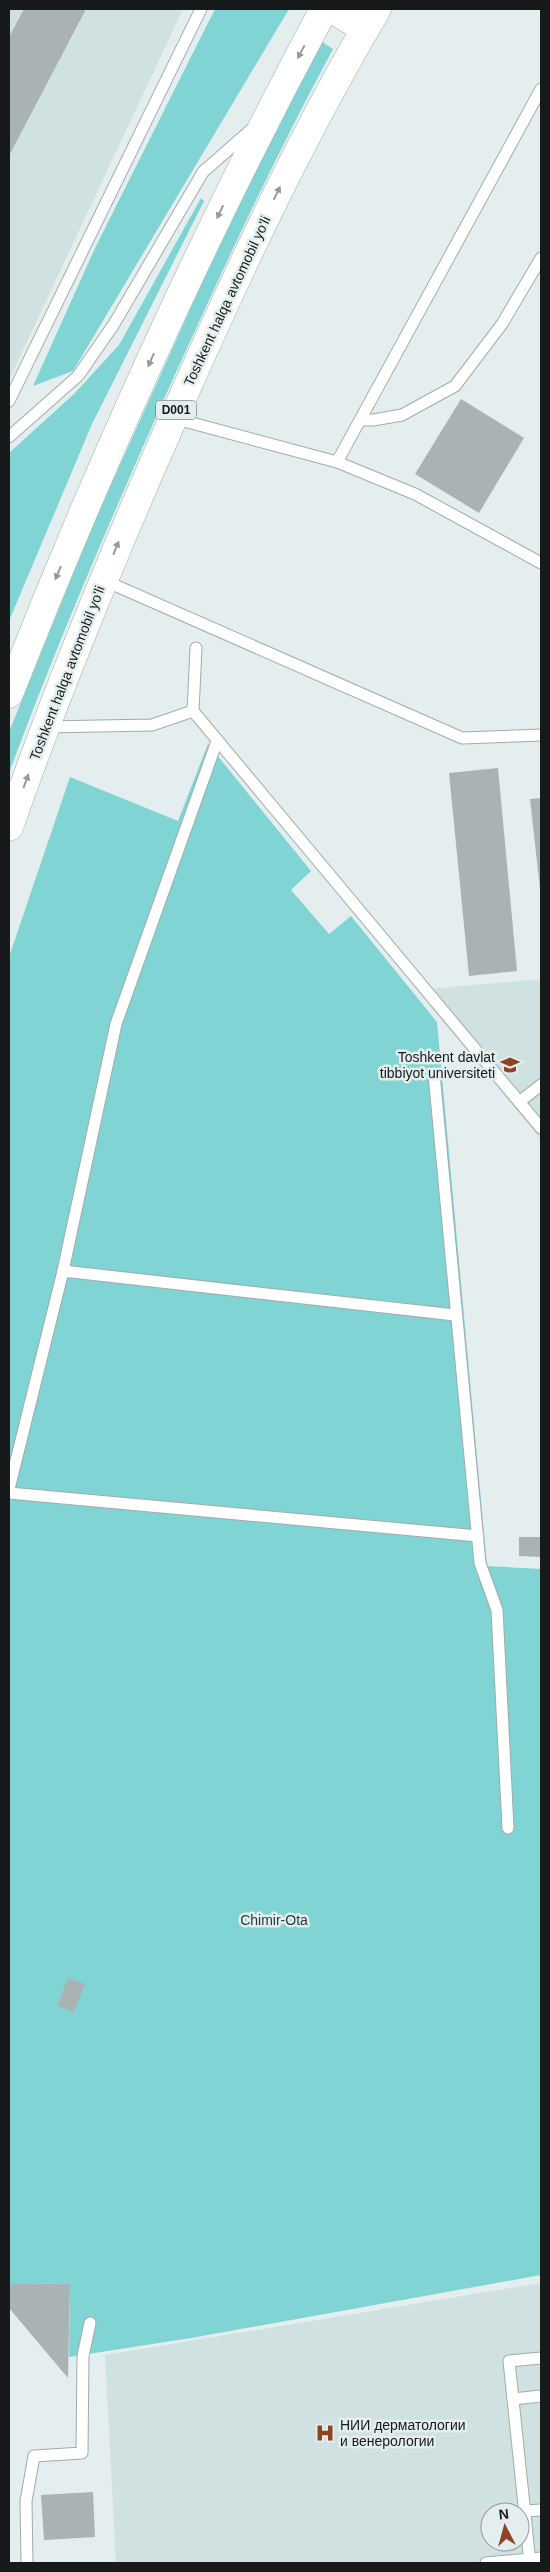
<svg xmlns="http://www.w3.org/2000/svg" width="550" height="2572" font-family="Arial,sans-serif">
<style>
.built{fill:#cfe2e1;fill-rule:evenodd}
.green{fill:#80d4d4}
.building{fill:#aab3b3}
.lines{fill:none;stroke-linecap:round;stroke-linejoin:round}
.lane-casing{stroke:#a2abab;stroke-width:13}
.highway-casing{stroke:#a2abab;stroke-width:29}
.lane{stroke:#fff;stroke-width:11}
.highway{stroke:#fff;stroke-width:28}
.oneway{fill:#979898}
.labels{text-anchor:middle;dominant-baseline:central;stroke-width:5;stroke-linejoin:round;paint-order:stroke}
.shield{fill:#e4eeee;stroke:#545a5a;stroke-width:1}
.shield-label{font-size:12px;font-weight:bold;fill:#171a1a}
.street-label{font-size:14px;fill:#171a1a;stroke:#e4eeee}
.poi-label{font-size:14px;fill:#171a1a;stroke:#e4eeee;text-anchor:end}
.park-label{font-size:14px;fill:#243c3c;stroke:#e4eeee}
</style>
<rect width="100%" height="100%" fill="#e4eeee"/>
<g class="built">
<path d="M 9,9 L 183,9 L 9,380 Z"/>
<path d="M 541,979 L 541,1140 L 417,990 Z"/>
<path d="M 541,2283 L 541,2563 L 116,2563 L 105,2355 ZM 490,2512 L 520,2512 L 520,2542 L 490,2542 Z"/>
</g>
<g class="green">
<path d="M 215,9 L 289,9 L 73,371 L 33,386 L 96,246 Z"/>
<path d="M 322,42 L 333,49 C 273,160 220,275 168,390 C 112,516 57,643 9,773 L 9,732 L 92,527 L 202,283 L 280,121 Z"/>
<path d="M 201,198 L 204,201 L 92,424 L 9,621 L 9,453 L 75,393 L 119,345 Z"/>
<path d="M 208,744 L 311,871 L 291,890 L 329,934 L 351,916 L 437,1022 L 487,1566 L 541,1569 L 541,2275 L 191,2338 L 69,2357 L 70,2284 L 9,2283 L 9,957 L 70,777 L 178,821 Z"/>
</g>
<g class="building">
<path d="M 24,9 L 86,9 L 9,156 L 9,37 Z"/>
<path d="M 461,399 L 524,438 L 479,513 L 415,474 Z"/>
<path d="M 498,768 L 517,971 L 469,976 L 449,773 Z"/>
<path d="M 541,798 L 541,889 L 540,889 L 530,799 Z"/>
<path d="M 519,1537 L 541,1537 L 541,1557 L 519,1556 Z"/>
<path d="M 68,1978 L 85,1984 L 74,2012 L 57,2006 Z"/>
<path d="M 9,2283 L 70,2284 L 68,2378 L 9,2308 Z"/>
<path d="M 93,2492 L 95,2537 L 44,2540 L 41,2495 Z"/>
</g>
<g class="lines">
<g class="lane-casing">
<g id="lane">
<path d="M 9,401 L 201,9"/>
<path d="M 173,418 L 337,462 L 415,494 L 541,563"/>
<path d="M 360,420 L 373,420 L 402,415 L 455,386 L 502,324 L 541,258"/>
<path d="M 9,437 L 78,376 L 114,324 L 203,172 L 253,128"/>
<path d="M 337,462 L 541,89"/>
<path d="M 103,580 L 462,738 L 541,735"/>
<path d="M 196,648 L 193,711 L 541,1128"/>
<path d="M 46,727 L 152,725 L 193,711"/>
<path d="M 434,1074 L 480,1563 L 497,1610 L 508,1828"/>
<path d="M 519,1102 L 541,1085"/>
<path d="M 63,1271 L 455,1315"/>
<path d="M 9,1489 L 63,1271 L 116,1024 L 217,741"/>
<path d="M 9,1493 L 478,1536"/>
<path d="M 513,2399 L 541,2396"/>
<path d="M 525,2511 L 541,2510"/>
<path d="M 27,2563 L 26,2501 L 34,2456 L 82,2453 L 83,2356 L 90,2323"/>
<path d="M 486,2563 L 541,2558"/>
<path d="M 530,2563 L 509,2361 L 541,2358"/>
</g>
</g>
<g class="highway-casing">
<g id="highway">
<path d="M 332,9 L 365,29"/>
<path d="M 9,694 C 101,460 205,231 324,9"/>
<path d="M 9,827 C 61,679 121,535 185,392 C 243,261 304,132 377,9"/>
</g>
</g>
<use href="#lane" class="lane"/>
<use href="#highway" class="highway"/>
</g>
<defs><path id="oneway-solid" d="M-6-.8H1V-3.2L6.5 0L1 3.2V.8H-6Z" transform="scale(1.25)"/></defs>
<g class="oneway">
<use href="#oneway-solid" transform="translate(301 52) rotate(118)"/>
<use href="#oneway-solid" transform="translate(277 193) rotate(-64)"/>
<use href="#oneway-solid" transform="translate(220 212) rotate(115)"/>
<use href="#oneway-solid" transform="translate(151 360) rotate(114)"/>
<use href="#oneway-solid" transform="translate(116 548) rotate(-68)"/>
<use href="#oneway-solid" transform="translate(58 573) rotate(113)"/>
<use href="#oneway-solid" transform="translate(26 781) rotate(-70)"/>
</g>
<defs>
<g id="university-bare" transform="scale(1.5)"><path d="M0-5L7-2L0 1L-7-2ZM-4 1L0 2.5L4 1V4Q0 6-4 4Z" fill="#8c4522" stroke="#e4eeee" stroke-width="2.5" paint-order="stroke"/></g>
<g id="hospital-bare" transform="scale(1.5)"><path d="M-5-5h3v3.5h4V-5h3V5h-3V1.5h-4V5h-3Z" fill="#8c4522" stroke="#e4eeee" stroke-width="2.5" paint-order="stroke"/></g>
</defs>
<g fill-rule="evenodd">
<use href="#university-bare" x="510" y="1065"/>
<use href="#hospital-bare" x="325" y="2433"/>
</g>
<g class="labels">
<rect class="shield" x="156" y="400.5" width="40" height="19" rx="4"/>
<g class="shield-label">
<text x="176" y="410">D001</text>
</g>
<g class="street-label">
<text transform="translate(227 301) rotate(-65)">Toshkent halqa avtomobil yo'li</text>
<text transform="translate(67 673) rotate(-69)">Toshkent halqa avtomobil yo'li</text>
</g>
<g class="poi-label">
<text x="495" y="1057">Toshkent davlat<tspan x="495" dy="16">tibbiyot universiteti</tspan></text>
<text x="340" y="2425" text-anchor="start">НИИ дерматологии<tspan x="340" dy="16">и венерологии</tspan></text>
</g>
<g class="park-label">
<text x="274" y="1920">Chimir-Ota</text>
</g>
</g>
<rect width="550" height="2572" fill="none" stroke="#171a1a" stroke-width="20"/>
<g transform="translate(505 2527) rotate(354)"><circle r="24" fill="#e4eeee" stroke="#929999"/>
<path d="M0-4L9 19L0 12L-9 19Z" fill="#8c4522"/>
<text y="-8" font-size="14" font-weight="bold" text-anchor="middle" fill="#171a1a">N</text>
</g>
</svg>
